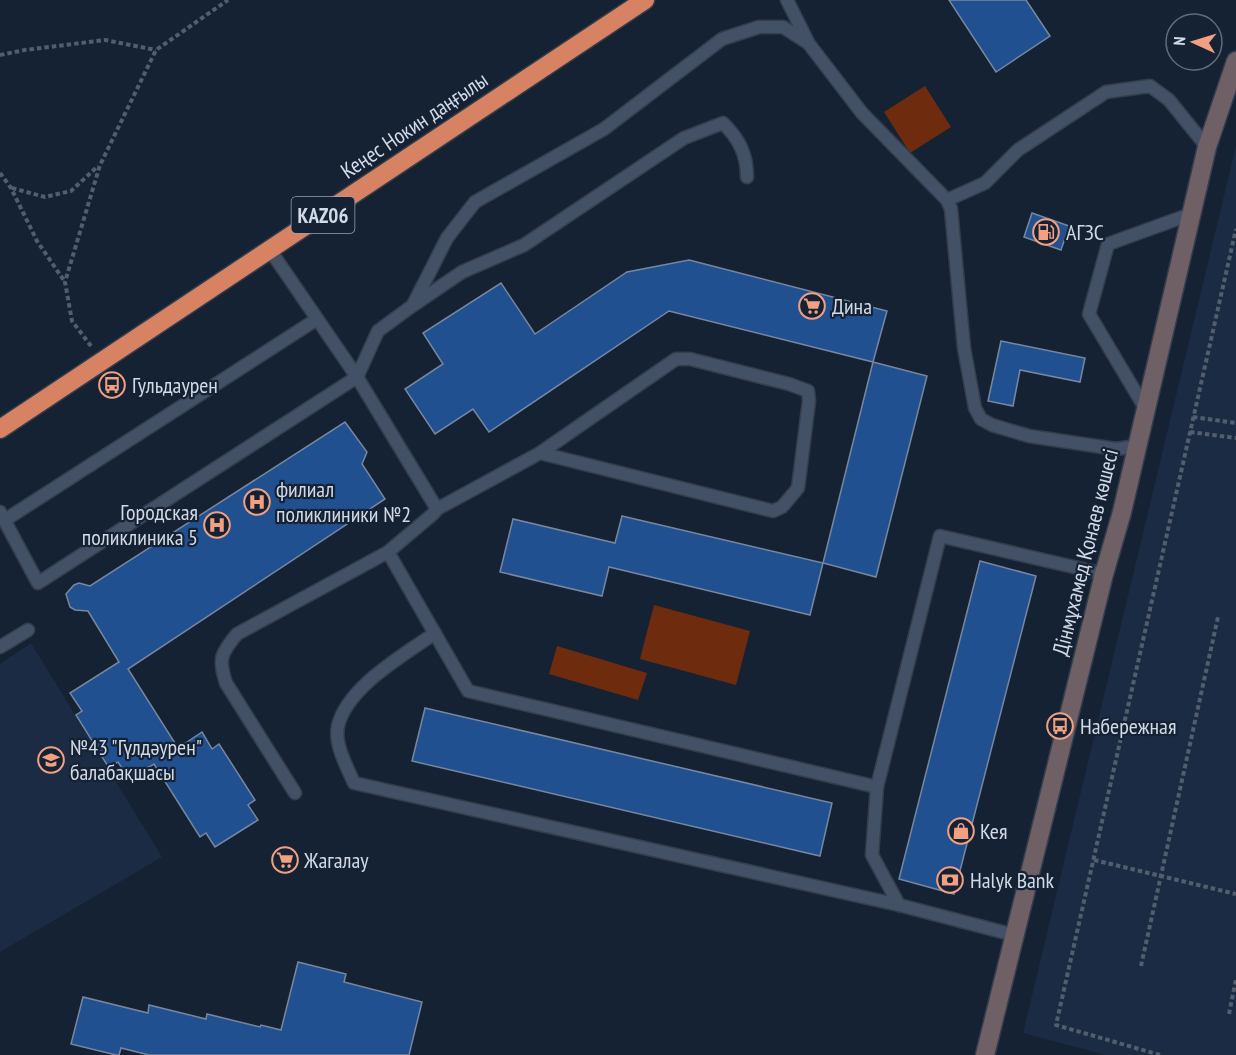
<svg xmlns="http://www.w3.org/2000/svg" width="1236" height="1055" font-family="'PT Sans Narrow',sans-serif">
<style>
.built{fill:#1b2b43}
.green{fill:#6e2b0d}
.building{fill:#215091;stroke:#77879e;stroke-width:1.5}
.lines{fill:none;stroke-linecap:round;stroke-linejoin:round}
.lane-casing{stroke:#343d4c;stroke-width:15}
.secondary-casing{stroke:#343d4c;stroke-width:21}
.highway-casing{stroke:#343d4c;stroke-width:21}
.path{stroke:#525e6e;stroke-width:4;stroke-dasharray:4.5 3;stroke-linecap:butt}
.lane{stroke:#425166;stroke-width:12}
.secondary{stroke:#6f6065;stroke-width:18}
.highway{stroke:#d78363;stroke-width:18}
.labels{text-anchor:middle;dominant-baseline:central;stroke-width:4.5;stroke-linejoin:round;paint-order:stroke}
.shield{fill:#152234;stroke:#99a3b1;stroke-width:1.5}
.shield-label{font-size:21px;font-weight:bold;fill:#d1dae6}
.street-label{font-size:22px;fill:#d1dae6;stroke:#152234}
.poi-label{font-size:22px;fill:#d1dae6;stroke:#152234;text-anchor:start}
</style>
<rect width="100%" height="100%" fill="#152234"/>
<g class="built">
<path d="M 1236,146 L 1236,1055 L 1105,1055 L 1023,1033 Z"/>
<path d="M 31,643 L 162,857 L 0,952 L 0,664 Z"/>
</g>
<g class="green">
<path d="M 925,86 L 951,127 L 910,153 L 884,112 Z"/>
<path d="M 654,605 L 750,631 L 736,685 L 640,659 Z"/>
<path d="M 557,646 L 647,673 L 638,700 L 549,674 Z"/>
</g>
<g class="building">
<path d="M 949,0 L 1026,0 L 1050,36 L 996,72 Z"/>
<path d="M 1032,213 L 1069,226 L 1061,250 L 1024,237 Z"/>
<path d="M 689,260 L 887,311 L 873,362 L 669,311 L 489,432 L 473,409 L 435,434 L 405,389 L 443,364 L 423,333 L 501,283 L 535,334 L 627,272 Z"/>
<path d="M 1001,341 L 1085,358 L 1080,382 L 1020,370 L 1013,406 L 988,401 Z"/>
<path d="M 873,362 L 927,376 L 876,577 L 823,563 Z"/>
<path d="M 345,422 L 367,452 L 362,464 L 385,499 L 128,669 L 178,748 L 202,732 L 212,749 L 219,744 L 255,800 L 248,805 L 258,820 L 215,847 L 206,833 L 200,837 L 154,764 L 129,779 L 118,762 L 109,768 L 76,715 L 82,711 L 70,693 L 119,662 L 88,611 L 75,610 L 70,607 L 66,594 L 74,585 L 79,583 L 90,586 Z"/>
<path d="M 622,516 L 823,563 L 810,615 L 609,567 L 602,596 L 500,572 L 513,519 L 615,543 Z"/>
<path d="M 980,561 L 1036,576 L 954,894 L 899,879 Z"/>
<path d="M 425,708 L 832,803 L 820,856 L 412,761 Z"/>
<path d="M 298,962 L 346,974 L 344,982 L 422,1002 L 409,1055 L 149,1055 L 121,1048 L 119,1055 L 116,1055 L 71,1044 L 83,997 L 148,1013 L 149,1005 L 206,1019 L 207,1014 L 260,1027 L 261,1025 L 281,1030 Z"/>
</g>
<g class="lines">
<g class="lane-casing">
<g id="lane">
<path d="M 787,0 L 809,44 L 862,113 L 947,200 L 951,209 L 964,348 L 975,408 L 981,419 L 992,425 L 1029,436 L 1116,449 L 1136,446"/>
<path d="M 947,200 L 985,183 L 1018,150 L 1106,92 L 1150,86 L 1169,100 L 1207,147"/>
<path d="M 270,250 L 357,377 L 378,331 L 412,306 L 462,272 L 524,245 L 684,138 L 723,123 C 739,139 747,154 747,177"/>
<path d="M 414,303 L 447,238 L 475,202 L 604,129 L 722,39 L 759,27 L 783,27 L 808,43"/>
<path d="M 1145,408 L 1089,314 L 1108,244 L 1191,214"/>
<path d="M 437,509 L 540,453 L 676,359 L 690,359 L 789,384 L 808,391 L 809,401 L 798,488 L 782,507 L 773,511 L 540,453"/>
<path d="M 0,512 L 38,583 L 357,377 L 437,509 L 433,514 L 388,552 L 468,691 L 877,787"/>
<path d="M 5,520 L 317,319"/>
<path d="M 435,633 C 404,655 347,687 338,726 C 334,744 347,767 354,783 L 899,905 L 1014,935"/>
<path d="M 0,647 L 28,630"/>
<path d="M 295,793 L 226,683 C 218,659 221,653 237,634 L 388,552"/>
<path d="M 899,905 L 872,855 L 877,787 L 940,536 L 1104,574"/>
</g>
</g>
<g class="secondary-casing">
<path id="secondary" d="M 985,1055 L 1104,574 L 1122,512 L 1207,147 L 1236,61"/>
</g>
<g class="highway-casing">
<path id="highway" d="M 0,429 L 645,0"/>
</g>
<g class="path">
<path d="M 0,55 L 25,50 L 105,40 L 156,50"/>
<path d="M 0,173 L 11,188 L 37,241 L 65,282"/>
<path d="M 12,188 L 45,197 L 71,191 L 98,166"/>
<path d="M 91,346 L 72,321 L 65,282 L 100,165 L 156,50 L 228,0"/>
<path d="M 1193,417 L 1236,423"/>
<path d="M 1190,432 L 1236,438"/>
<path d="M 1094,860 L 1236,894"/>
<path d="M 1141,966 L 1218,617"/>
<path d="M 1229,1014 L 1236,979"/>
<path d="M 1160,1055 L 1056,1025 L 1236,229"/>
</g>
<use href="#lane" class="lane"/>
<use href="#secondary" class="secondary"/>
<use href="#highway" class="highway"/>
</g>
<defs>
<g id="fuel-ring" transform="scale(1.35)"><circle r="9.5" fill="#152234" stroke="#f2a081" stroke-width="1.5"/><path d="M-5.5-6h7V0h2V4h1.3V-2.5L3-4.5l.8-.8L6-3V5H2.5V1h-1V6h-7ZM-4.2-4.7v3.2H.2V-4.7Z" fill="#f2a081"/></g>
<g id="supermarket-ring" transform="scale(1.35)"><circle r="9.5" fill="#152234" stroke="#f2a081" stroke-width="1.5"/><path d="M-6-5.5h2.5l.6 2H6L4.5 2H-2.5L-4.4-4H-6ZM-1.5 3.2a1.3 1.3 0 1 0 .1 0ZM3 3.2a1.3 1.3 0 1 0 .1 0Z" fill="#f2a081"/></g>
<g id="bus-ring" transform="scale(1.35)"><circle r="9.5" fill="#152234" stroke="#f2a081" stroke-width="1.5"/><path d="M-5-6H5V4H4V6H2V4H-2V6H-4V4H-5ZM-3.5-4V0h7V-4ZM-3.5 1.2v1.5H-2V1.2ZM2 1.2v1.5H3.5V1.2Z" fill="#f2a081"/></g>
<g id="hospital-ring" transform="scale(1.35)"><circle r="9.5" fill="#152234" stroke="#f2a081" stroke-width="1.5"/><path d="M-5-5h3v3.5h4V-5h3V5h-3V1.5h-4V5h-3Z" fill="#f2a081"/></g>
<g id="school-ring" transform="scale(1.35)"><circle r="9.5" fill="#152234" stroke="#f2a081" stroke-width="1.5"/><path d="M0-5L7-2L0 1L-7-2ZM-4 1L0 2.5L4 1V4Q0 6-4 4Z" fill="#f2a081"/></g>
<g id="shop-ring" transform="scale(1.35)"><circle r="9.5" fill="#152234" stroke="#f2a081" stroke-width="1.5"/><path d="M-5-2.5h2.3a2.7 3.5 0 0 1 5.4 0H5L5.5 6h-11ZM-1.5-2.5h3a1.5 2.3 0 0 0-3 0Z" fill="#f2a081"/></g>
<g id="bank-ring" transform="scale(1.35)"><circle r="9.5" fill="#152234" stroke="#f2a081" stroke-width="1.5"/><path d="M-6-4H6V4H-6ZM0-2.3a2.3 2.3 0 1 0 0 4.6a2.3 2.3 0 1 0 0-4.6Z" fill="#f2a081"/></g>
</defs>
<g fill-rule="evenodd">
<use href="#fuel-ring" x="1046" y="232"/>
<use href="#supermarket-ring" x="812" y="306"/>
<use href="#bus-ring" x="112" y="385"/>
<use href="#hospital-ring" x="257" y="502"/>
<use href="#hospital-ring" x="217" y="525"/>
<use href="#bus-ring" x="1060" y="726"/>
<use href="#school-ring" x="51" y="760"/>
<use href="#shop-ring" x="961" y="831"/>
<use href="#supermarket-ring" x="285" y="860"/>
<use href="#bank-ring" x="950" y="880"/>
</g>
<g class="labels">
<rect class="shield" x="291.5" y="197" width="63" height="36" rx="4.5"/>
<g class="shield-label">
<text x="323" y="215">KАZ06</text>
</g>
<g class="street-label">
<text transform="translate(414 125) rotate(-34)">Кеңес Нокин даңғылы</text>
<text transform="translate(1085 552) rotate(-76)">Дінмұхамед Қонаев көшесі</text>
</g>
<g class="poi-label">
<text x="1066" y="232">АГЗС</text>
<text x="832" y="306">Дина</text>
<text x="132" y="385">Гульдаурен</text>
<text x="276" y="489">филиал<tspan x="276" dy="25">поликлиники №2</tspan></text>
<text x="198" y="512" text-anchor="end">Городская<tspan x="198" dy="25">поликлиника 5</tspan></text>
<text x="1080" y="726">Набережная</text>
<text x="70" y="747">№43 "Гүлдәурен"<tspan x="70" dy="25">балабақшасы</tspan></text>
<text x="980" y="831">Кея</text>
<text x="304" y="860">Жагалау</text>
<text x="970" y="880">Halyk Bank</text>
</g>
</g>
<g transform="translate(1194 42) rotate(274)"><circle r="28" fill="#152234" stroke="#606c7b" stroke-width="1.5"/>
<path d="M0-4.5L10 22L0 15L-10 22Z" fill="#f2a081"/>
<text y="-9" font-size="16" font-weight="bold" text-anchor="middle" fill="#d1dae6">N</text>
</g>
</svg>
